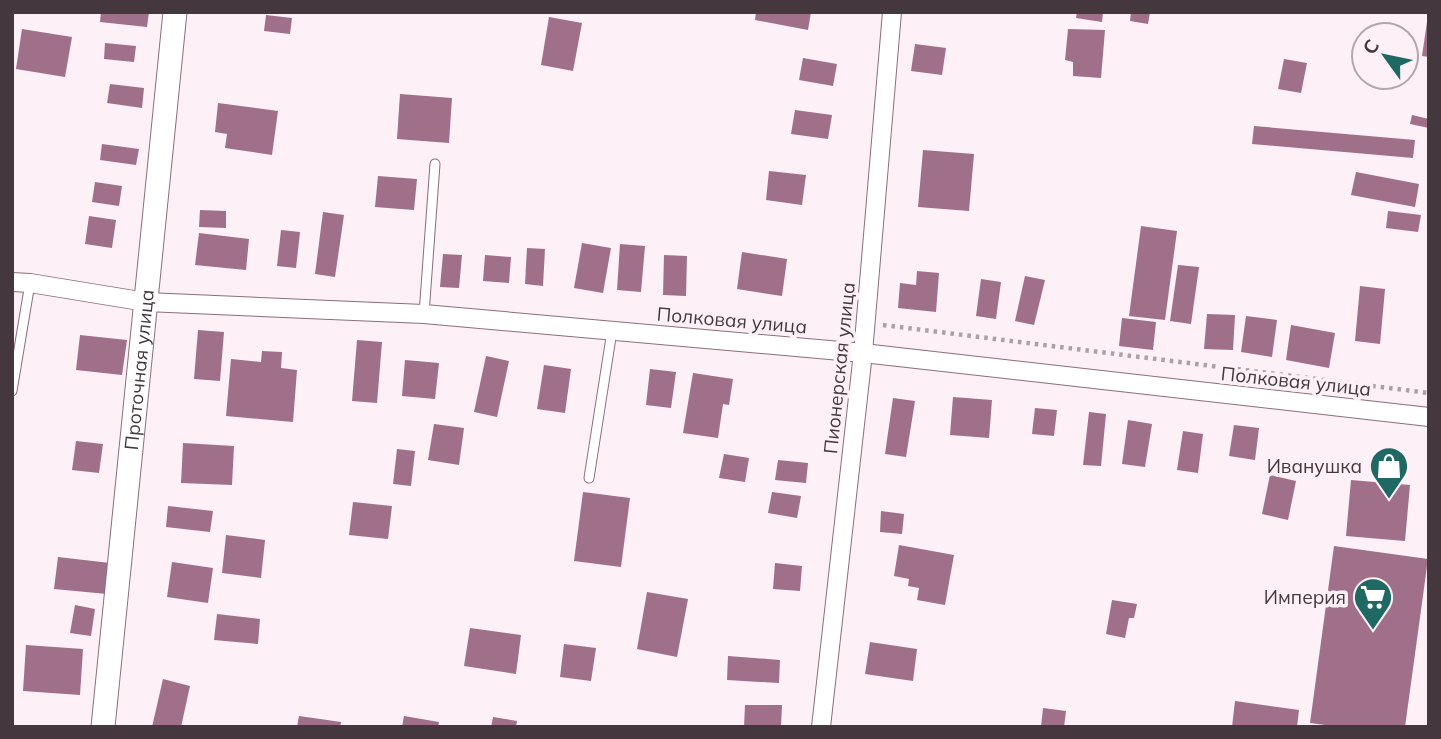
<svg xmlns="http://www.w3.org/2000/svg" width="1441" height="739" font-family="Mulish,sans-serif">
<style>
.building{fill:#a06f89}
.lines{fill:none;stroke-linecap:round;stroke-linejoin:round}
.service-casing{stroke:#8b6d7c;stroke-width:11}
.minor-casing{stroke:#8b6d7c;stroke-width:20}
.tertiary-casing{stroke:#8b6d7c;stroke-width:25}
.path{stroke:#ad9fa6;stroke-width:4.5;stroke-dasharray:3.5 5;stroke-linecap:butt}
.service{stroke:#fff;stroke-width:9}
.minor{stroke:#fff;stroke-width:18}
.tertiary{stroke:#fff;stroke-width:23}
.labels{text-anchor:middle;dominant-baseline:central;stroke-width:7;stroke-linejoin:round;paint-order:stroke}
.street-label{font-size:19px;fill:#44373e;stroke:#fef0f7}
.poi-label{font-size:19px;fill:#44373e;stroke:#fef0f7;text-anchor:end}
</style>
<rect width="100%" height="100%" fill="#fef0f7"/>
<g class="building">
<path d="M 101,12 L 149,12 L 147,27 L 100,22 Z"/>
<path d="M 756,12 L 811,12 L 808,30 L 755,20 Z"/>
<path d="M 1077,12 L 1103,12 L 1102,22 L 1076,18 Z"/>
<path d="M 1131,12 L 1150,12 L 1148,24 L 1130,21 Z"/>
<path d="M 266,15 L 292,18 L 290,34 L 264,31 Z"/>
<path d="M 549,17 L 582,23 L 573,71 L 541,65 Z"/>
<path d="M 1427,22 L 1429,22 L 1429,57 L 1422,56 Z"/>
<path d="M 22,29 L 72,37 L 65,77 L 16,69 Z"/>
<path d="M 1068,29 L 1105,30 L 1101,78 L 1073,76 L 1073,62 L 1065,60 Z"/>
<path d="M 105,43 L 136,46 L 134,62 L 104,59 Z"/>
<path d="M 915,44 L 946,48 L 942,75 L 911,71 Z"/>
<path d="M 803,58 L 837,64 L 833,86 L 799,80 Z"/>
<path d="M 1284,59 L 1307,63 L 1301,93 L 1278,89 Z"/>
<path d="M 110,84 L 144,88 L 142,108 L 107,103 Z"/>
<path d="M 400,94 L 452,98 L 449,143 L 397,139 Z"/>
<path d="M 218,103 L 278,111 L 272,155 L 225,148 L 227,134 L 215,132 Z"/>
<path d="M 795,110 L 832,115 L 828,139 L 791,134 Z"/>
<path d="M 1412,115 L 1429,119 L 1429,128 L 1410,124 Z"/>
<path d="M 1254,126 L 1415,140 L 1413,158 L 1252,144 Z"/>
<path d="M 102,144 L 139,149 L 136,165 L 100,160 Z"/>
<path d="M 923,150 L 974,154 L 969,211 L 918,207 Z"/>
<path d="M 769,171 L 806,175 L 802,205 L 766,200 Z"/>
<path d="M 1356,172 L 1419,184 L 1415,207 L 1351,195 Z"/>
<path d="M 378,176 L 417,179 L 414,210 L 375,207 Z"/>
<path d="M 95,182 L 122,186 L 119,206 L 92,202 Z"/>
<path d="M 200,210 L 226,211 L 226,228 L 199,227 Z"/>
<path d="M 1388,211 L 1421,215 L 1418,232 L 1386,228 Z"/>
<path d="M 323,212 L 344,215 L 335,277 L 315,274 Z"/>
<path d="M 89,216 L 116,220 L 112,248 L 85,244 Z"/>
<path d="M 1141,226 L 1177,231 L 1165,320 L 1129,316 Z"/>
<path d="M 281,230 L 300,232 L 296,268 L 277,266 Z"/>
<path d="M 199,233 L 249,239 L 246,270 L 195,265 Z"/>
<path d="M 582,243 L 611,248 L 603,293 L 574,288 Z"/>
<path d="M 620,244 L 645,246 L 641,292 L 617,290 Z"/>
<path d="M 527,248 L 545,249 L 543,286 L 525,284 Z"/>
<path d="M 742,252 L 787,259 L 782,296 L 737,289 Z"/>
<path d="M 443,254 L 462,255 L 459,288 L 440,287 Z"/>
<path d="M 485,255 L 511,257 L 509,283 L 483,281 Z"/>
<path d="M 664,255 L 687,256 L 686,296 L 663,295 Z"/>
<path d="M 1178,265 L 1199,267 L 1191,324 L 1170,321 Z"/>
<path d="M 917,271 L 939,273 L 936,312 L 898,308 L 900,283 L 916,285 Z"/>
<path d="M 1025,276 L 1045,280 L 1034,325 L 1015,321 Z"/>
<path d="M 981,279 L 1001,282 L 996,319 L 976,316 Z"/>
<path d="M 1360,286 L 1385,289 L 1380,344 L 1355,341 Z"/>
<path d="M 1207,314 L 1235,315 L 1233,350 L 1204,349 Z"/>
<path d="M 1246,316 L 1277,320 L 1272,357 L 1241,352 Z"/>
<path d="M 1122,318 L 1156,322 L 1153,350 L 1119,346 Z"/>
<path d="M 1291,325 L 1335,333 L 1329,368 L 1286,360 Z"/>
<path d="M 198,330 L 224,332 L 220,381 L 194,379 Z"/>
<path d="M 80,335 L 127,340 L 122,375 L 76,370 Z"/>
<path d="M 357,340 L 382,342 L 377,403 L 352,401 Z"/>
<path d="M 262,351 L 282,352 L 281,368 L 297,370 L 293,422 L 226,416 L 231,359 L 261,362 Z"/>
<path d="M 486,356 L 509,361 L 497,417 L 474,412 Z"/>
<path d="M 405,360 L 439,363 L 435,399 L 402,396 Z"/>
<path d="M 544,365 L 571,369 L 565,413 L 537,409 Z"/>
<path d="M 650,369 L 676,372 L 671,408 L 646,405 Z"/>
<path d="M 693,373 L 733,379 L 729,405 L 723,404 L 718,438 L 683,433 Z"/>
<path d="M 953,397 L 992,400 L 989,438 L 950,435 Z"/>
<path d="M 893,398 L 915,401 L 906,457 L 885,454 Z"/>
<path d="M 1035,408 L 1057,410 L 1054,436 L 1032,434 Z"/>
<path d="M 1089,412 L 1106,414 L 1101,466 L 1083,465 Z"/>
<path d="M 1128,420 L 1152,424 L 1145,467 L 1122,464 Z"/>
<path d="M 434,424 L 464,428 L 459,465 L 428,460 Z"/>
<path d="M 1234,425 L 1259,428 L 1255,460 L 1229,456 Z"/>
<path d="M 1183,431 L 1203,434 L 1198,473 L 1177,470 Z"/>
<path d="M 76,441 L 103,444 L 99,473 L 72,470 Z"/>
<path d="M 183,443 L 234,446 L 232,485 L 181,483 Z"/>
<path d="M 397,449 L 415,451 L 411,486 L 393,484 Z"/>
<path d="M 724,454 L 749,458 L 745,482 L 719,478 Z"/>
<path d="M 778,460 L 808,463 L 806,483 L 775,480 Z"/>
<path d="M 1270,475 L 1296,481 L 1288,520 L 1262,514 Z"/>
<path d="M 1351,480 L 1410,485 L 1405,541 L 1346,536 Z"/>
<path d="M 583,492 L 630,498 L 621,567 L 574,561 Z"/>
<path d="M 772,492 L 801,496 L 797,518 L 768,513 Z"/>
<path d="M 353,502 L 392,506 L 388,539 L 349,535 Z"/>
<path d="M 168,506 L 213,511 L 210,532 L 166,527 Z"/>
<path d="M 881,511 L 904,514 L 902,534 L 880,532 Z"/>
<path d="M 226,535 L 265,540 L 261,578 L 222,573 Z"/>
<path d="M 899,545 L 954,555 L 945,605 L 917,600 L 919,588 L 908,586 L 909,579 L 894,576 Z"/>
<path d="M 1334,546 L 1428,559 L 1405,727 L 1340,727 L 1310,723 Z"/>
<path d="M 58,557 L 110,563 L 107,594 L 54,589 Z"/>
<path d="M 172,562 L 213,568 L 208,603 L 167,597 Z"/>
<path d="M 775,563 L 802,566 L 800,591 L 773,589 Z"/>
<path d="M 647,592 L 688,599 L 677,657 L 637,649 Z"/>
<path d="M 1112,600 L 1137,604 L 1134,618 L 1129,618 L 1125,638 L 1106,634 Z"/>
<path d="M 75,605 L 95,609 L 91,636 L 70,633 Z"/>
<path d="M 217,614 L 260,619 L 258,644 L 214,640 Z"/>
<path d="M 470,628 L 521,635 L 516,674 L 464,666 Z"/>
<path d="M 870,642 L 917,649 L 913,681 L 865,674 Z"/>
<path d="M 564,644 L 596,648 L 591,681 L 560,677 Z"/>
<path d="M 26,645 L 83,649 L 80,695 L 23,691 Z"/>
<path d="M 728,656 L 780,660 L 779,683 L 727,680 Z"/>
<path d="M 163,679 L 190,686 L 181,727 L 152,727 Z"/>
<path d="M 1235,701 L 1299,710 L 1297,727 L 1232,727 Z"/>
<path d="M 745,705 L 782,705 L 781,727 L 744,727 Z"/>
<path d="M 1043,708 L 1066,711 L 1064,727 L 1041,727 Z"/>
<path d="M 299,716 L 341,722 L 340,727 L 297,727 Z"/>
<path d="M 404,716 L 439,722 L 438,727 L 402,727 Z"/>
<path d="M 493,717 L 517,721 L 516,727 L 491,727 Z"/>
</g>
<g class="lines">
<g class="service-casing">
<g id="service">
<path d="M 424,314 L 435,164"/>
<path d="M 12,391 L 30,283"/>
<path d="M 589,478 L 612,331"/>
</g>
</g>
<g class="minor-casing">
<g id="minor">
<path d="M 12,282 L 30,283 L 146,302 L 424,314 L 863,353 L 1429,417"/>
<path d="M 821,727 L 863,353 L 892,12"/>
</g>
</g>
<g class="tertiary-casing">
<g id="tertiary">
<path id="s1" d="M 103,727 L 175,12"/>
</g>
</g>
<path class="path" d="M 883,325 L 1429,393"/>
<use href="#service" class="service"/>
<use href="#minor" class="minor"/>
<use href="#tertiary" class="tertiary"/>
</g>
<defs>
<g id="shop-pin" transform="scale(2.0125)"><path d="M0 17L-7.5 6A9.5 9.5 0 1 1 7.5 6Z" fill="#1e6964" stroke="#fef0f7"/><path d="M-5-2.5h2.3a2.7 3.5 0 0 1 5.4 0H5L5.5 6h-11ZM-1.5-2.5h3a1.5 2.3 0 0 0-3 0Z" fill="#fff"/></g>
<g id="supermarket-pin" transform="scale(2.0125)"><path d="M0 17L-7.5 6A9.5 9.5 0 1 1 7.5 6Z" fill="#1e6964" stroke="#fef0f7"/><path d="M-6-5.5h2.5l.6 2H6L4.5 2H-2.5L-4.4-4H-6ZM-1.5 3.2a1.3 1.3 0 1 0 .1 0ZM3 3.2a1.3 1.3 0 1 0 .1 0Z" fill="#fff"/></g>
</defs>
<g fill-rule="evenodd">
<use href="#shop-pin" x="1389" y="466"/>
<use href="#supermarket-pin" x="1373" y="597"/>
</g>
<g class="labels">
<g class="street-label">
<text transform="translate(732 320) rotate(5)">Полковая улица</text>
<text transform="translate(839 368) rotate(-84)">Пионерская улица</text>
<text stroke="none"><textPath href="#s1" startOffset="359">Проточная улица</textPath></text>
<text transform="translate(1296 381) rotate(6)">Полковая улица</text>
</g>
<g class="poi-label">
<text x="1362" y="466">Иванушка</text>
<text x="1346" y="597">Империя</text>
</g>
</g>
<rect width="1441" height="739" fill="none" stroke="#44373e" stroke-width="28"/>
<g transform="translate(1385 56) rotate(303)"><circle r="33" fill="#fef0f7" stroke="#b4a6ad" stroke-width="2"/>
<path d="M0-5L12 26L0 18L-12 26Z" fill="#1e6964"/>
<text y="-10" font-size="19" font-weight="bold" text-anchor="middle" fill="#44373e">С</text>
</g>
</svg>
